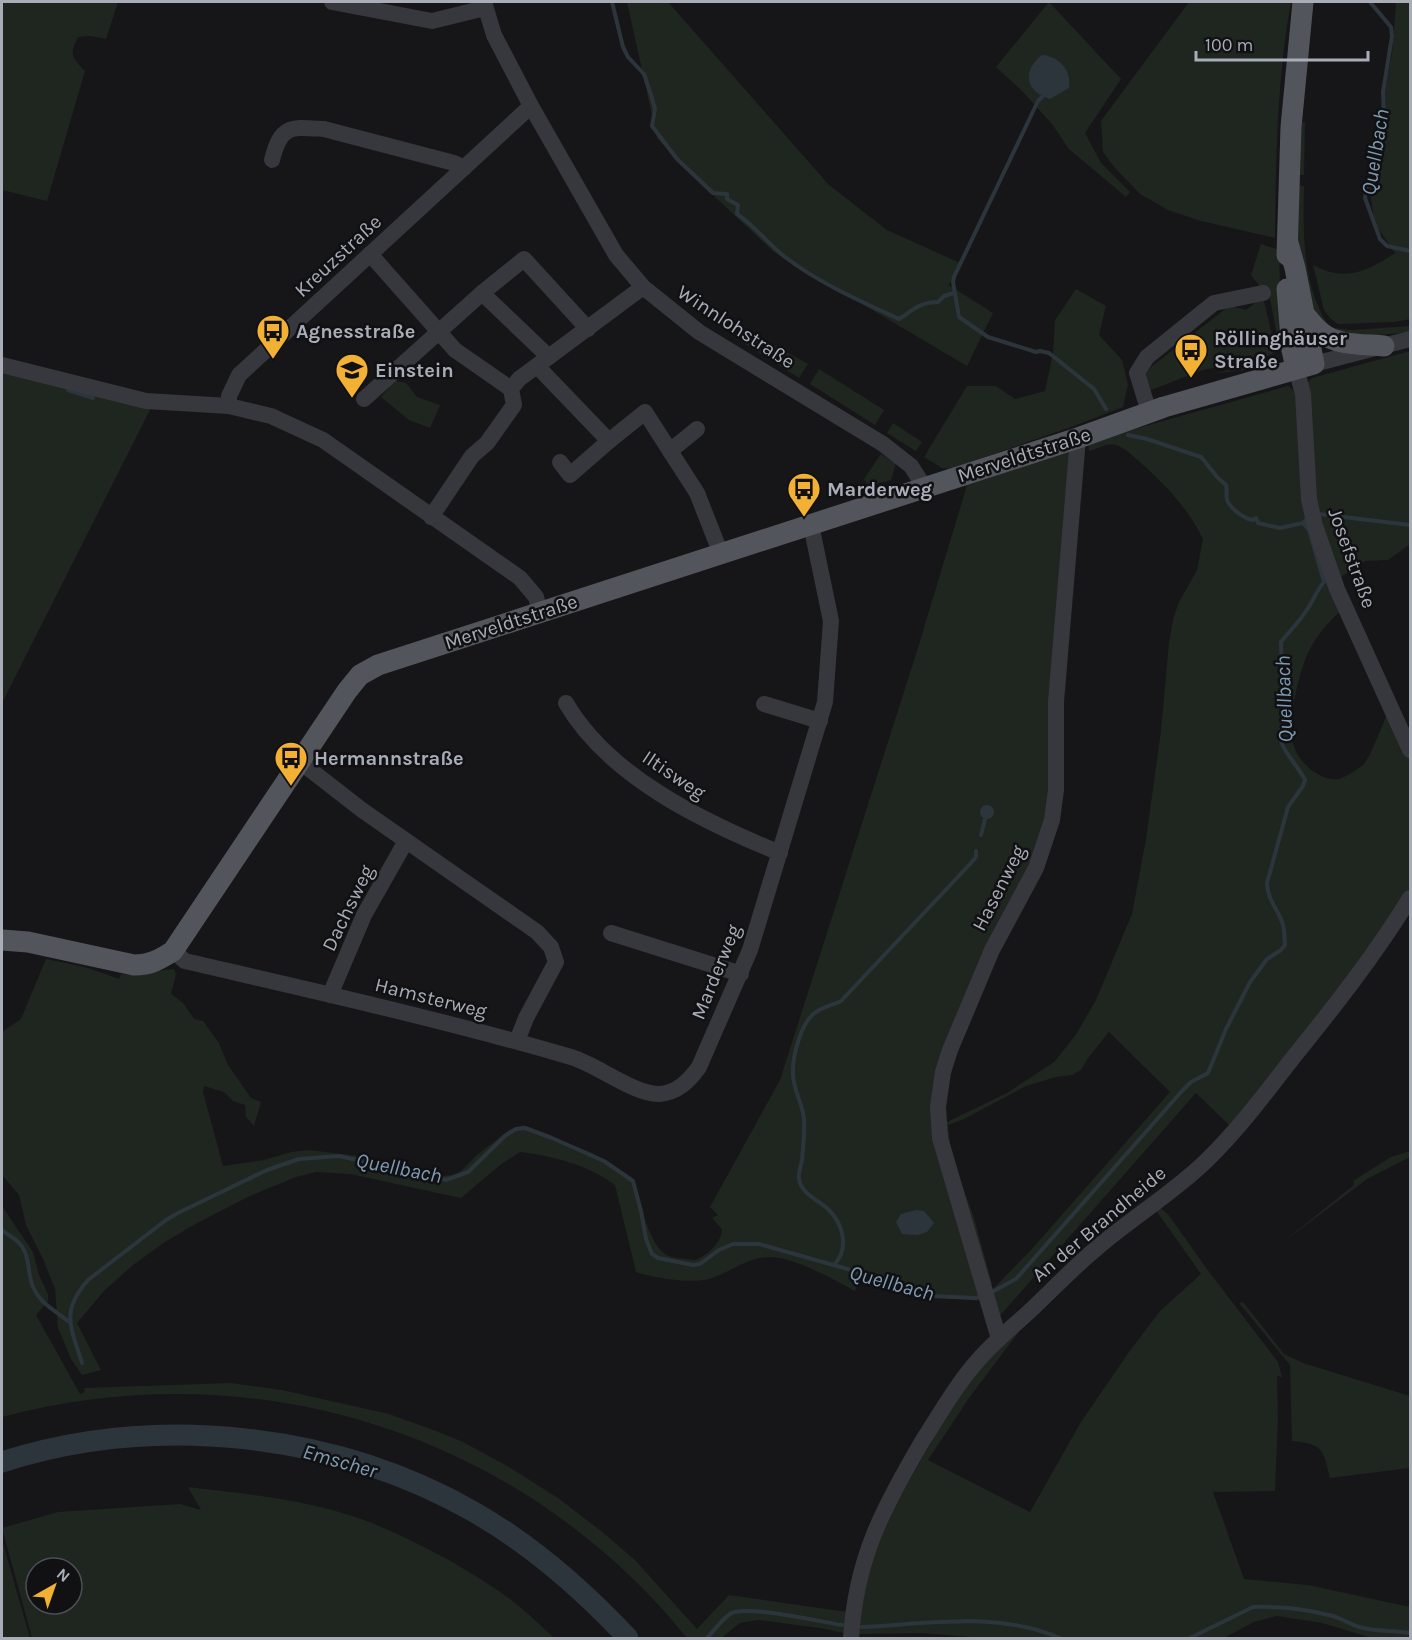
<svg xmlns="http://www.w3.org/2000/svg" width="1412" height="1640" font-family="Karla,sans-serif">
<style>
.green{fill:#1e261f;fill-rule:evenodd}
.water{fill:#2c353c}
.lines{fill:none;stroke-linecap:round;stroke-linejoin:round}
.stream{stroke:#2c353c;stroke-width:4}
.river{stroke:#2c353c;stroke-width:21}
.minor{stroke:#37383d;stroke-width:16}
.major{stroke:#53555c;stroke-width:21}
.labels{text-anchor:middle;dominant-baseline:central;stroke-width:5;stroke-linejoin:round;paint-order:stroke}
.street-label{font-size:20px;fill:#a8adb8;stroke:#111113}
.poi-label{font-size:20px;font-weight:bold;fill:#a8adb8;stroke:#111113;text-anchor:start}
.water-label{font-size:21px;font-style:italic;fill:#7f9bb3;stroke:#111113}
</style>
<rect width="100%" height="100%" fill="#161618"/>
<g class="green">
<path d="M 2,2 L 118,2 L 106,39 L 90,36 L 78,37 C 69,55 72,58 85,71 L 47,201 L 2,190 Z"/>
<path d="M 627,2 L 668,2 L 829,185 L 887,230 L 960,263 L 949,285 L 993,313 L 967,366 L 774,252 L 686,170 L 657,138 Z"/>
<path d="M 1049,2 L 1121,79 L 1085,133 L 1101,163 L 1130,192 L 1126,197 L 1069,149 L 1052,124 L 1022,91 L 996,67 Z"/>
<path d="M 1189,2 L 1291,2 C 1277,79 1276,159 1275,238 L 1201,221 L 1168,210 L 1140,194 L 1115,168 L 1103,152 L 1101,121 Z"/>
<path d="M 1395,2 L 1410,2 L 1410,319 L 1395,322 L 1338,324 L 1330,318 L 1324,310 L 1313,265 C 1345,282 1367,272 1395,253 L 1375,224 L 1369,186 L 1372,142 L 1380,114 L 1392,53 L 1396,6 Z"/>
<path d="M 1297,122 L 1305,122 L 1304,175 L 1295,175 Z"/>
<path d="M 1295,185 L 1304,186 C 1303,234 1302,284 1328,325 L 1319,327 L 1297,252 Z"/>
<path d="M 1261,244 L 1279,250 L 1282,353 L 1280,351 L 1270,299 L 1251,275 Z"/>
<path d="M 1076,289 L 1106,306 L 1099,335 L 1122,360 L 1128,384 L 1123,407 L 1074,426 L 950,469 L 942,468 L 924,457 L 967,386 L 996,386 L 1015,399 L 1045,391 L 1053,353 L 1055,320 Z"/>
<path d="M 1263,297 L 1276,352 L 1265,357 L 1203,370 L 1151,390 L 1145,382 L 1145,375 L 1151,367 L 1229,306 L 1246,310 Z"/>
<path d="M 1410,326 L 1410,332 L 1357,337 L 1333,329 L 1334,328 L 1352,330 Z"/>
<path d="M 749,331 L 808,364 L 799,378 L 742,342 Z"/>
<path d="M 1410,351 L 1410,544 L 1388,560 L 1365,561 L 1336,580 L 1312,499 L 1307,383 L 1312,378 Z"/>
<path d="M 2,359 L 157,396 L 2,703 Z"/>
<path d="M 1267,361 L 1273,362 L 1257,369 L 1215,373 Z"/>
<path d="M 819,369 L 884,410 L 875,425 L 810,384 Z"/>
<path d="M 395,381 L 406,383 L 417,397 L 440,405 L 430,428 L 409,420 L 381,397 Z"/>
<path d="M 1288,386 L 1296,392 L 1340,611 C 1329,622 1318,634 1311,647 C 1299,669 1290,712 1292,737 C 1293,758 1318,782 1339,779 C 1346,777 1358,769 1363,765 C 1371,757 1383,722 1389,710 L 1410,757 L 1410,891 L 1388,928 L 1232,1128 L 1196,1093 L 997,1319 L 985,1297 L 1031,1250 L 1170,1092 L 1109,1032 L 1088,1058 L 1081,1070 L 1072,1075 L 1056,1077 L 1026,1086 L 964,1119 L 948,1125 L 951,1154 L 974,1218 L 992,1284 L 986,1287 L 941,1125 L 1007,1093 L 1054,1062 L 1075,1036 L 1096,1000 L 1132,914 L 1146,839 L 1161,731 L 1169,643 L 1173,620 L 1178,604 L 1197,570 L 1203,539 C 1188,509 1168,487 1142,464 C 1135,458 1126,448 1116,445 C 1109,442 1097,449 1089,451 L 1088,442 Z"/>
<path d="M 893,423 L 922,442 L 916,451 L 887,433 Z"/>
<path d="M 1071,449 L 1049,816 L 936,1097 L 983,1301 L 930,1297 L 860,1277 L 855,1291 C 833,1279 794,1257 770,1257 C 747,1257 730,1273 709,1279 C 689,1284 654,1278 636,1272 L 615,1185 C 588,1165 553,1156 520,1152 L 500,1165 L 461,1198 L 350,1174 L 316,1172 L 296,1177 L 250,1196 L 197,1223 L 165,1242 L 133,1265 L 104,1291 L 77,1323 L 101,1370 L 82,1375 L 71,1359 L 58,1328 L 55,1289 L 43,1259 L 26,1225 L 19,1195 L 2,1175 L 2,1032 L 21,1019 L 46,959 L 85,967 L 119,979 L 121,974 C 140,977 156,970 174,969 L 176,974 L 171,994 L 183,1003 L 194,1019 L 203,1021 L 219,1043 L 228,1065 L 251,1098 L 261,1102 L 254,1126 L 246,1117 L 245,1105 L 233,1101 L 224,1092 L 204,1086 L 203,1092 L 223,1166 L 264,1160 L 291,1152 L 309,1150 L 358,1156 L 443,1176 L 452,1175 L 461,1171 L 477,1155 L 509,1130 L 523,1125 L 592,1153 L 631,1177 L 634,1181 C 641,1202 648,1247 669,1256 C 677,1259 688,1259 696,1260 C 708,1254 721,1244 722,1229 L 712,1218 L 718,1215 L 710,1207 L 780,1080 L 917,651 L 968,482 Z"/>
<path d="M 881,454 L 896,463 L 891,480 L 868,486 L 864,479 Z"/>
<path d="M 1410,1151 L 1410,1157 L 1367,1179 L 1282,1243 L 1354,1185 L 1353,1181 L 1391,1157 Z"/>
<path d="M 2,1206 L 33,1252 L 39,1275 L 48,1294 L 48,1301 L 36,1315 L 80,1394 L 85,1392 L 84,1388 L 231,1383 L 282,1390 L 389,1414 L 436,1431 L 463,1442 L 509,1467 L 558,1498 L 601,1531 L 635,1560 L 697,1629 L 729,1595 L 847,1612 L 844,1633 L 820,1628 L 758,1620 L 740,1623 L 721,1638 L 687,1638 C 522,1434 255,1349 2,1417 Z"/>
<path d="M 1158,1206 L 1168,1214 L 1207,1269 L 1278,1362 L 1282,1377 L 1277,1376 L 1278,1418 L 1275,1491 L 1213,1492 L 1244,1579 L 1308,1585 L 1410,1607 L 1410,1638 L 1372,1638 L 1322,1623 L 1277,1616 L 1254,1622 L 1224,1638 L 983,1638 L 922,1633 L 860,1634 L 859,1638 L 853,1638 L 871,1548 L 967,1379 L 1099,1249 ZM 1155,1209 L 1201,1274 L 1160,1311 L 1129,1352 L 1081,1422 L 1030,1512 L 928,1460 L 969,1398 L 1018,1333 L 1048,1300 Z"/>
<path d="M 1243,1302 L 1284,1354 L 1303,1363 L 1410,1396 L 1410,1468 L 1330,1478 C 1323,1449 1323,1444 1292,1441 L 1290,1365 L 1239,1303 Z"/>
<path d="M 188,1487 C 247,1494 309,1500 364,1520 C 409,1537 471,1570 510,1599 C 526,1611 540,1625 554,1638 L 32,1638 L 2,1528 L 58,1512 L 180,1504 L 201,1510 ZM 36,1568 L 72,1568 L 72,1604 L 36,1604 Z"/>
<path d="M 2,1540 L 30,1638 L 2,1638 Z"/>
</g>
<g class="water">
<path d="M 1042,55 C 1059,56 1072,71 1069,88 L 1050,99 C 1026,92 1021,71 1042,55 Z"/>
<circle cx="987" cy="812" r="7"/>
<path d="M 916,1210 L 924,1211 L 934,1223 L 927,1232 L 918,1235 L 902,1234 L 896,1222 L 901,1214 Z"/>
</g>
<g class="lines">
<g class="stream">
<path d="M 612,2 L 623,47 L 628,57 L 644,74 L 651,95 L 655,109 L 652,126 L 677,159 L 713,193 L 727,194 L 727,199 L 738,205 L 737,214 C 755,226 768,244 785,257 C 819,283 860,301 899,319 C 913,310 920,302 938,302 L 944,296 L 954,293"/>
<path d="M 1370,2 L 1391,27 L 1392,36 L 1383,92 L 1384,119 L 1374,147 L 1373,167 L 1368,179 L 1365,198 L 1380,239 L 1387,246 L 1410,251"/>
<path d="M 1042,97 L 1038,101 L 954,277 L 953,282 L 959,317 L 988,337 L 1036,352 L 1040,351 L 1049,353 L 1094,389 L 1106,409"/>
<path d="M 68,390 L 93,398"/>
<path d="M 1128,435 L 1147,439 L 1201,457 L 1218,478 L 1226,485 C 1227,489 1226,495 1227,500 C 1230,508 1244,519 1253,520 L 1256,518 L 1258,523 L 1280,528 L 1303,523"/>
<path d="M 1319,514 L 1410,525"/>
<path d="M 981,835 L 985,819"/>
<path d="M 2,1230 C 6,1234 13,1237 17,1241 C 32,1254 26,1274 34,1289 C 41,1304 56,1311 68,1321"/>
<path d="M 834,1265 C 850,1248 843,1223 827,1208 C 817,1200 801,1193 799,1179 C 798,1173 801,1166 802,1160 C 803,1147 805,1133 804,1119 C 803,1104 793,1090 793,1074 C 792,1058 801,1021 816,1012 C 823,1007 833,1005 841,1001 L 971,863 L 976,857 L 976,851"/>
<path d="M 990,1293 L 1016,1279 L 1182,1091 L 1191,1082 L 1208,1073 L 1226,1029 L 1250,982 L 1267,959 L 1281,950 L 1285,945 C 1284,938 1285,931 1283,925 C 1279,910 1267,900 1267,883 L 1288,807 L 1303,786 L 1305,780 C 1299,768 1290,759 1284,748 C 1278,738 1281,716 1288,707 L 1282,680 L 1281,642 C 1289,631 1299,623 1306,611 C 1313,602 1316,591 1324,582 L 1309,530 L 1303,523 L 1308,518"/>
<path d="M 82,1363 C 71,1327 60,1312 88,1280 L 166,1220 L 178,1213 L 267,1170 L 299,1159 L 339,1156 L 446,1180 L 468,1172 L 506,1135 L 516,1129 L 525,1128 L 552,1138 L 604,1161 L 633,1181 L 641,1211 L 646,1239 L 652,1254 L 658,1258 L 693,1265 L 700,1264 L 719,1250 L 733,1244 L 759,1244 L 844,1268 L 929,1296 L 976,1298 L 983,1295"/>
<path d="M 861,1627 C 928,1624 997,1611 1060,1638"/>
<path d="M 707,1638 C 714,1631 721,1620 730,1614 C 744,1604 821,1622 842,1625"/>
<path d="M 1190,1638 L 1253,1607 C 1280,1606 1307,1609 1333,1616 C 1342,1619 1350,1624 1359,1627 C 1376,1632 1393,1630 1410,1633"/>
</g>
<path class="river" d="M 2,1462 C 155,1413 334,1432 474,1512 C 532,1545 583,1590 628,1638"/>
<g class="minor">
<path d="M 332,2 L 432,21 L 485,8"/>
<path d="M 484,2 L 494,35 L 531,106 L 616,255 L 643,287 L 699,332 L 883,444 L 911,466 L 925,488"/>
<path d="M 272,160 C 281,124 291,127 324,129 L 454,163 L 464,168"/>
<path d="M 370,254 L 455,350 L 511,389"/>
<path d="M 482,293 L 549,357"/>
<path d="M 1314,364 L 1410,339"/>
<path d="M 2,365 L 146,401 L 229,406 L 271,416 L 323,440 L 520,578 L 536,597 L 540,612"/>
<path d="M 537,366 L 609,441 L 570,475 L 560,462"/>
<path d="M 1296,368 L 1303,394 L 1309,499 L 1315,526 L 1337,589 L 1410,750"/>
<path d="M 364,399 L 482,293 L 524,259 L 588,329"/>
<path d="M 229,406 L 229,396 L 239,375 L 531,106"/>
<path d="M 1149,412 L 1137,373 L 1147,357 L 1214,303 L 1263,293"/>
<path d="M 609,441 L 645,412 L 697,493 L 721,554"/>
<path d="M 670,451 L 697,429"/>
<path d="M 431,517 L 472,456 L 487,443 L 514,405 L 511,389 L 519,379 L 643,287"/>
<path d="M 566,703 C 609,777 704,822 780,853"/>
<path d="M 764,704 L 820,721"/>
<path d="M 299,761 L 362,810 L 537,932 L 551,947 L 556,962 L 526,1018 L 517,1041"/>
<path d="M 611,933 L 741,974"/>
<path d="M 173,951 L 185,961 C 314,991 444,1020 571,1057 C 596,1064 635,1095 659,1094 C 677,1093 689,1081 699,1067 L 750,950 L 825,702 L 831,621 L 811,525"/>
<path d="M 330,995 L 364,915 L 406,841"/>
<path d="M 999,1339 L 940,1138 L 938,1107 L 943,1072 L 950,1050 L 992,950 L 1036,868 L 1052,820 L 1056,790 L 1056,702 L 1078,438"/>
<path d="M 851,1638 C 856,1558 883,1508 923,1440 C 941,1412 958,1382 980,1358 C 996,1340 1015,1325 1032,1309 C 1054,1288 1075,1266 1098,1247 C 1133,1217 1173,1193 1206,1161 C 1238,1130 1265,1094 1292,1059 C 1334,1007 1375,955 1410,898"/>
</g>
<g class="major">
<path d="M 1287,255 L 1291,127 L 1303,2"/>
<path d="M 1287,289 L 1292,350 L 1296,368"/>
<path d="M 1305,315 C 1310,321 1315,328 1322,333 C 1337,346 1365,344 1384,346"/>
<path d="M 2,940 L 28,942 L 134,965 C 150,965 159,960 173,951 L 347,691 L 360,675 L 378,665 L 1078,438 L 1164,407 L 1314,364 L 1295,268 L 1288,243"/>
</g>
</g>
<defs>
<g id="bus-pin" transform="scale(1.725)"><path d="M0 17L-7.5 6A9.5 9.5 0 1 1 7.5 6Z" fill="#f2b134" stroke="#111113"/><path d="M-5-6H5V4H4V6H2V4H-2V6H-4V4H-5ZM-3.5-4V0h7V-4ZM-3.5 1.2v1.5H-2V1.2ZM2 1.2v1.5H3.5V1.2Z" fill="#111"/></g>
<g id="school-pin" transform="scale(1.725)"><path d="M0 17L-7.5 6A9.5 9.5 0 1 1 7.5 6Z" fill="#f2b134" stroke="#111113"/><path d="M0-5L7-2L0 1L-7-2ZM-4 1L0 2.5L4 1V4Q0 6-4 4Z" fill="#111"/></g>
</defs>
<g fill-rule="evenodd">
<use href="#bus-pin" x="273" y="331"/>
<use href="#bus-pin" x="1191" y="350"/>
<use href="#school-pin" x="352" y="370"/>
<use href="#bus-pin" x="804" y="489"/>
<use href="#bus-pin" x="291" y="758"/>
</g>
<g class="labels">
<g class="street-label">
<text transform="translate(338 256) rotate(-43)">Kreuzstraße</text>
<text transform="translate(736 327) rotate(33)">Winnlohstraße</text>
<text transform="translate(1024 455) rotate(-18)">Merveldtstraße</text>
<text transform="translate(1352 558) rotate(70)">Josefstraße</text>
<text transform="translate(511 622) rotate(-18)">Merveldtstraße</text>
<text transform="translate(674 775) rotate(34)">Iltisweg</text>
<text transform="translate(999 888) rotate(-63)">Hasenweg</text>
<text transform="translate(348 908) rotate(-64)">Dachsweg</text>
<text transform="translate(716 972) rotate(-68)">Marderweg</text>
<text transform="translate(431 998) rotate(14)">Hamsterweg</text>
<text transform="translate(1099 1224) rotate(-40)">An der Brandheide</text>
</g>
<g class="poi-label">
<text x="296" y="331">Agnesstraße</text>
<text x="1214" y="338">Röllinghäuser<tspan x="1214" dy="23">Straße</tspan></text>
<text x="375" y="370">Einstein</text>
<text x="827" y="489">Marderweg</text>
<text x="314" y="758">Hermannstraße</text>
</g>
<g class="water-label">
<text transform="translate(1375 152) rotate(-81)">Quellbach</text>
<text transform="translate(1284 699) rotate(-92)">Quellbach</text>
<text transform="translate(399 1168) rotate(11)">Quellbach</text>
<text transform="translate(892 1283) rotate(15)">Quellbach</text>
<text transform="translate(340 1461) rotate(16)">Emscher</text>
</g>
</g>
<rect width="1412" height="1640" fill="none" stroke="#a8adb8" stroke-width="6"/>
<g transform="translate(54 1586) rotate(40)"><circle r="28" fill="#111113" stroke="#4d4f55" stroke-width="1.5"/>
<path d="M0-4.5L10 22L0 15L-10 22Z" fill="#f2b134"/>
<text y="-9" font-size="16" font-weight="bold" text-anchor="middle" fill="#a8adb8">N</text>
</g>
<path d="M1196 51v9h172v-9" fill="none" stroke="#a8adb8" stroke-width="3"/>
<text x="1205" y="51" font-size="18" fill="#a8adb8" stroke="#111113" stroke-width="4.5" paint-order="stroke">100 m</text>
</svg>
